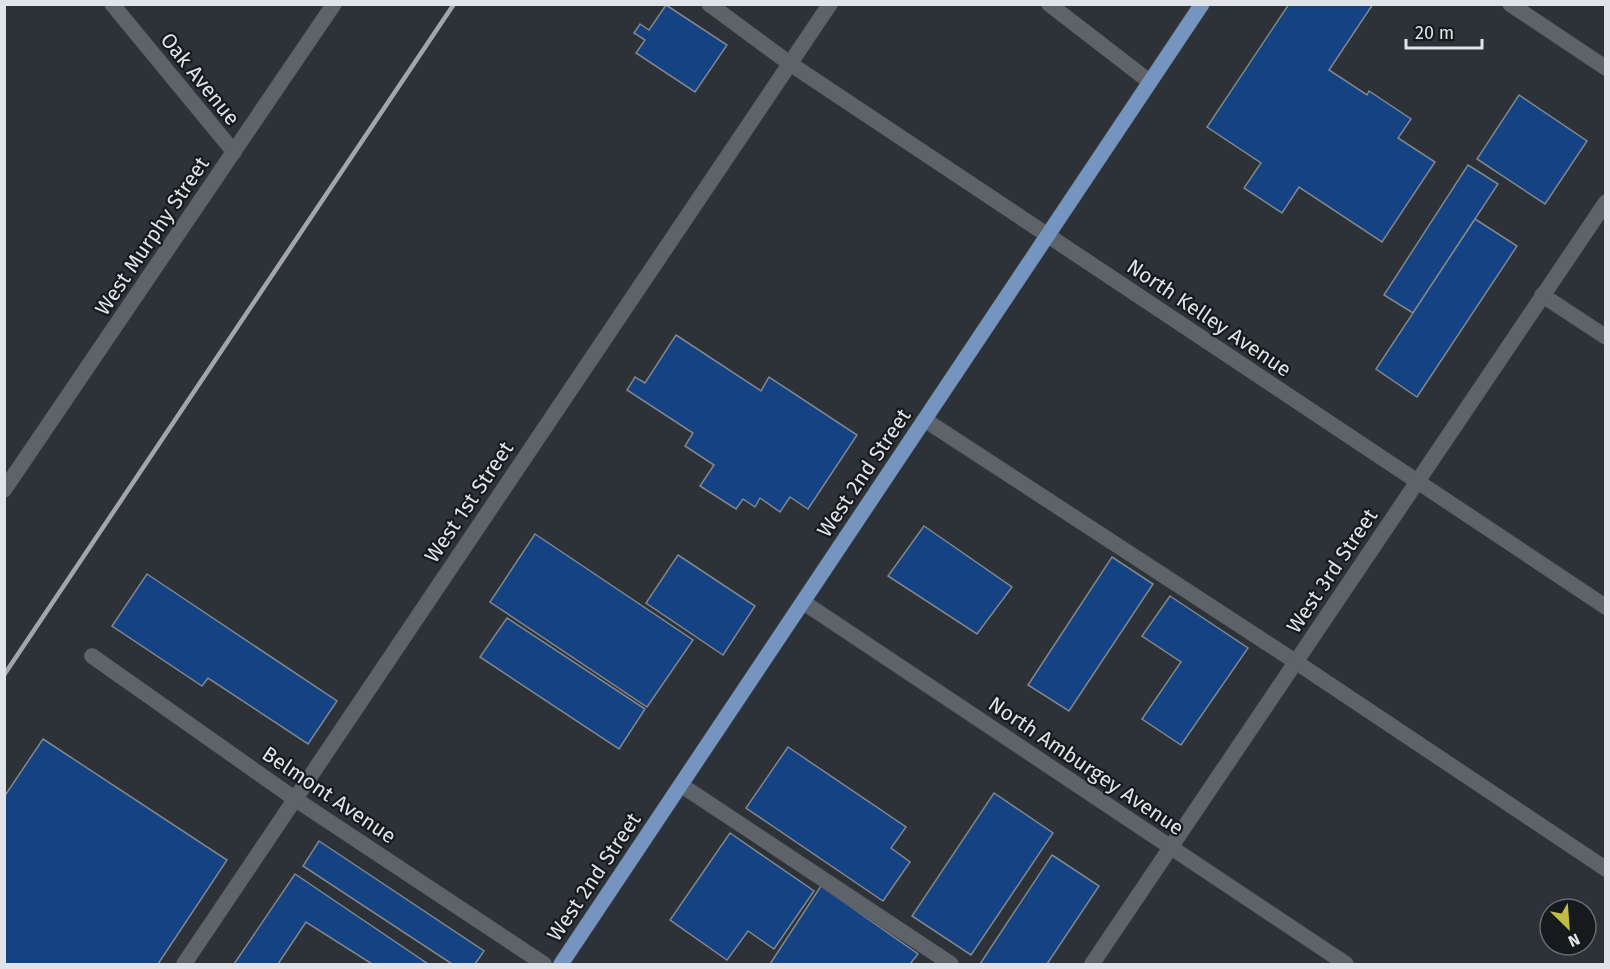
<svg xmlns="http://www.w3.org/2000/svg" width="1610" height="969" font-family="'Fira Sans',sans-serif">
<style>
.building{fill:#144282;stroke:#81878f;stroke-width:1.5}
.lines{fill:none;stroke-linecap:round;stroke-linejoin:round}
.minor-casing{stroke:#4b4e54;stroke-width:16}
.major-casing{stroke:#4b4e54;stroke-width:16}
.minor{stroke:#5e636a;stroke-width:15}
.major{stroke:#7594c0;stroke-width:15}
.rail{stroke:#a2a5aa;stroke-width:4.5}
.labels{text-anchor:middle;dominant-baseline:central;stroke-width:4.5;stroke-linejoin:round;paint-order:stroke}
.street-label{font-size:21px;fill:#e0e3e7;stroke:#171a1d}
</style>
<rect width="100%" height="100%" fill="#2d3239"/>
<g class="building">
<path d="M 1289,4 L 1373,4 L 1329,70 L 1367,95 L 1369,91 L 1411,119 L 1398,138 L 1435,162 L 1382,242 L 1299,187 L 1282,213 L 1244,188 L 1261,163 L 1207,127 Z"/>
<path d="M 666,5 L 727,45 L 695,92 L 636,53 L 645,40 L 634,33 L 640,24 L 649,30 Z"/>
<path d="M 1519,95 L 1587,141 L 1545,204 L 1477,159 Z"/>
<path d="M 1468,165 L 1498,184 L 1413,313 L 1384,295 Z"/>
<path d="M 1475,219 L 1517,246 L 1417,397 L 1376,369 Z"/>
<path d="M 676,335 L 761,391 L 769,377 L 857,435 L 808,509 L 790,497 L 780,512 L 760,498 L 755,507 L 743,499 L 736,509 L 700,486 L 714,465 L 685,446 L 693,433 L 627,390 L 635,377 L 645,383 Z"/>
<path d="M 924,526 L 1012,587 L 977,634 L 888,576 Z"/>
<path d="M 535,534 L 693,640 L 647,707 L 490,602 Z"/>
<path d="M 678,555 L 755,606 L 723,655 L 646,603 Z"/>
<path d="M 1112,557 L 1153,584 L 1069,711 L 1028,685 Z"/>
<path d="M 147,574 L 337,701 L 308,744 L 208,678 L 202,686 L 112,626 Z"/>
<path d="M 1170,596 L 1248,648 L 1181,745 L 1142,719 L 1181,662 L 1142,636 Z"/>
<path d="M 507,618 L 645,709 L 619,749 L 480,657 Z"/>
<path d="M 43,739 L 227,860 L 158,964 L 4,964 L 4,797 Z"/>
<path d="M 788,747 L 906,827 L 891,848 L 910,862 L 883,901 L 746,808 Z"/>
<path d="M 994,793 L 1053,833 L 971,955 L 912,916 Z"/>
<path d="M 730,833 L 814,891 L 774,949 L 748,931 L 727,960 L 670,920 Z"/>
<path d="M 319,841 L 484,951 L 475,964 L 452,964 L 303,866 Z"/>
<path d="M 1052,855 L 1099,886 L 1047,964 L 980,964 Z"/>
<path d="M 295,874 L 428,964 L 372,964 L 306,922 L 278,964 L 234,964 Z"/>
<path d="M 821,886 L 918,954 L 910,964 L 770,964 Z"/>
</g>
<g class="lines">
<g class="minor-casing">
<g id="minor">
<path d="M 112,4 L 234,152"/>
<path d="M 709,4 L 789,63 L 1606,607"/>
<path d="M 1049,4 L 1150,82"/>
<path d="M 1510,4 L 1606,68"/>
<path d="M 1542,295 L 1606,337"/>
<path d="M 925,420 L 1296,662 L 1606,869"/>
<path d="M 4,490 L 334,4"/>
<path d="M 803,602 L 1346,964"/>
<path d="M 92,656 L 295,799 L 544,964"/>
<path d="M 681,785 L 951,964"/>
<path d="M 184,964 L 830,4"/>
<path d="M 1092,964 L 1606,202"/>
</g>
</g>
<g class="major-casing">
<path id="major" d="M 561,964 L 1202,4"/>
</g>
<use href="#minor" class="minor"/>
<use href="#major" class="major"/>
<path class="rail" d="M 4,675 L 454,4"/>
</g>
<g class="labels">
<g class="street-label">
<text transform="translate(200 79) rotate(51)">Oak Avenue</text>
<text transform="translate(152 236) rotate(-56)">West Murphy Street</text>
<text transform="translate(1209 318) rotate(34)">North Kelley Avenue</text>
<text transform="translate(864 473) rotate(-56)">West 2nd Street</text>
<text transform="translate(469 502) rotate(-56)">West 1st Street</text>
<text transform="translate(1332 571) rotate(-56)">West 3rd Street</text>
<text transform="translate(1086 766) rotate(34)">North Amburgey Avenue</text>
<text transform="translate(329 795) rotate(34)">Belmont Avenue</text>
<text transform="translate(594 877) rotate(-56)">West 2nd Street</text>
</g>
</g>
<rect width="1610" height="969" fill="none" stroke="#e0e3e7" stroke-width="12"/>
<g transform="translate(1568 927) rotate(155)"><circle r="28" fill="#171a1d" stroke="#676a6e" stroke-width="1.5"/>
<path d="M0-4.5L10 22L0 15L-10 22Z" fill="#c1bd40"/>
<text y="-9" font-size="16" font-weight="bold" text-anchor="middle" fill="#e0e3e7">N</text>
</g>
<path d="M1406 39v9h76v-9" fill="none" stroke="#e0e3e7" stroke-width="3"/>
<text x="1415" y="39" font-size="18" fill="#e0e3e7" stroke="#171a1d" stroke-width="4.5" paint-order="stroke">20 m</text>
</svg>
